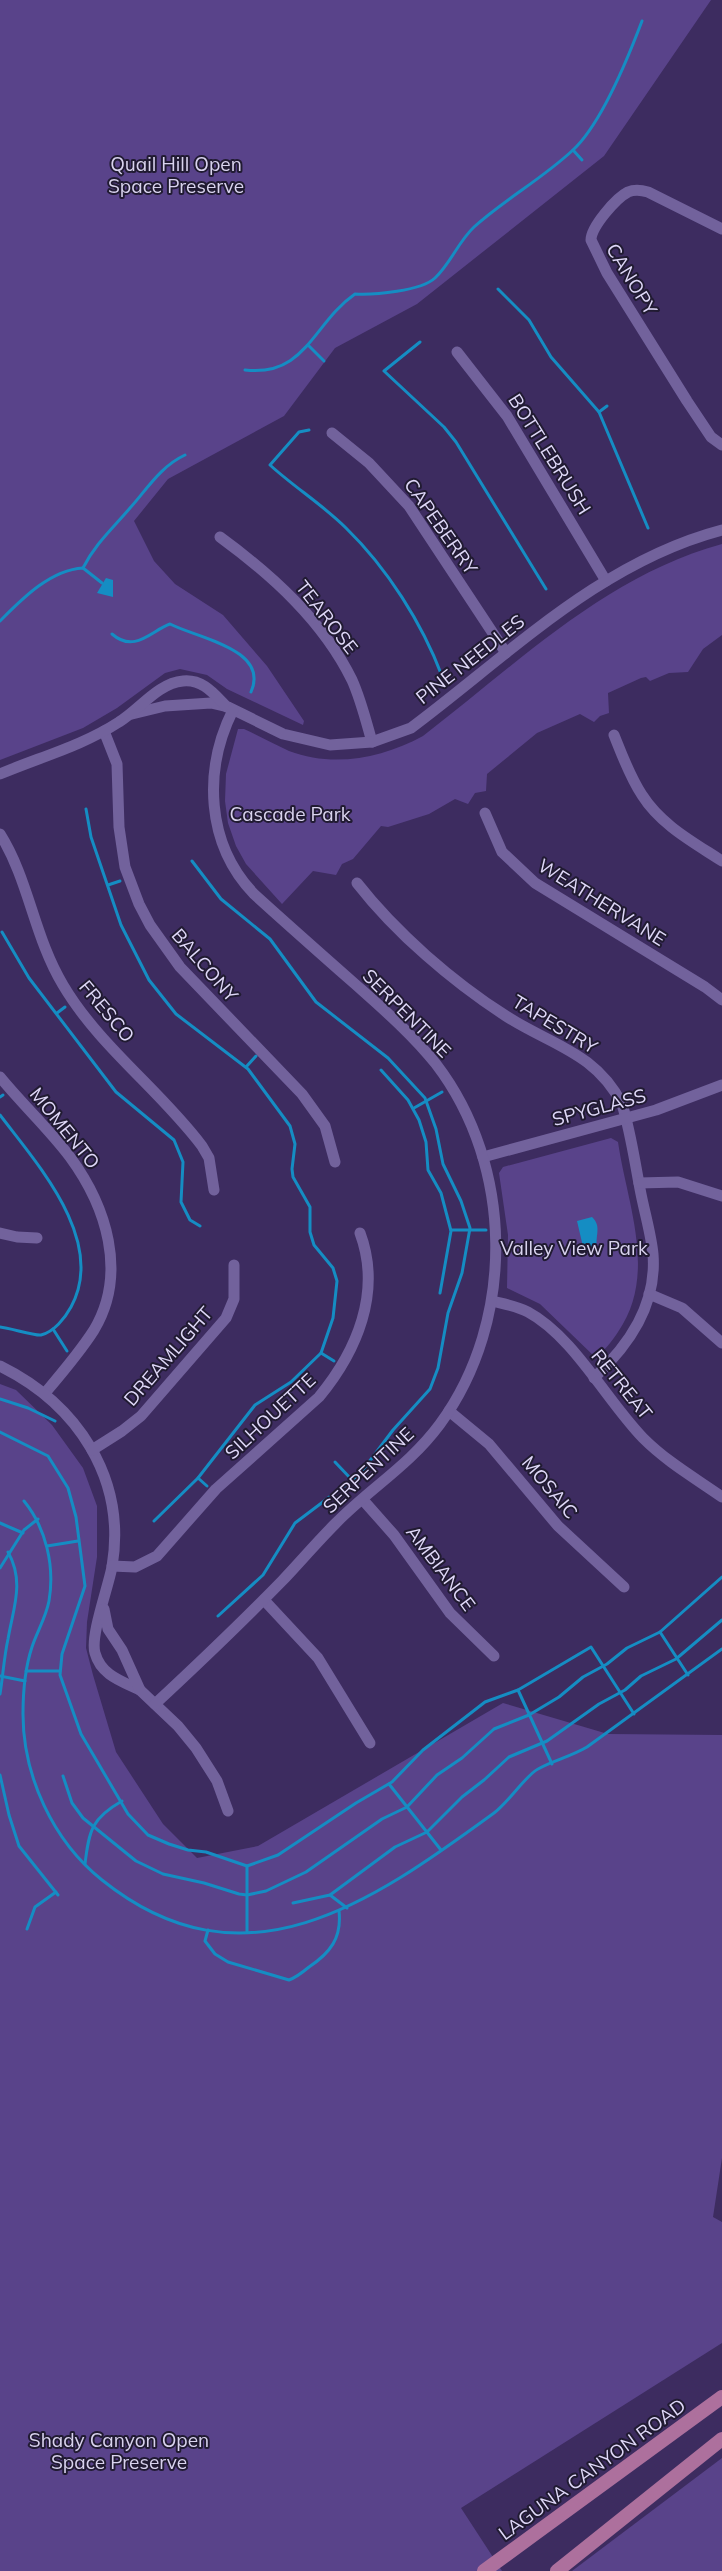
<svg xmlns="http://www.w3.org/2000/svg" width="722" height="2571" font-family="Mulish,sans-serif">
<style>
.green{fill:#59438a}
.water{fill:#158dc3}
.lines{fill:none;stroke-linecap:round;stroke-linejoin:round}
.stream{stroke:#158dc3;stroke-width:3}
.minor{stroke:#72629c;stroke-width:11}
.major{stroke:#ad709d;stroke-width:14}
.labels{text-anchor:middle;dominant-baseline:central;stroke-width:4;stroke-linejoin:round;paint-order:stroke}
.park-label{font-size:19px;fill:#d9d3ee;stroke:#211b32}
.street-label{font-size:19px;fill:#dfd8f8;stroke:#211b32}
</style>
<rect width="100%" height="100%" fill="#3d2c60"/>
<g class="green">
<path d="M 0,0 L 711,0 L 604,156 L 417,304 L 335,348 L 284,416 L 168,479 L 134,521 L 154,561 L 175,584 L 223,615 L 267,666 L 304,721 L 303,725 L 227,689 L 207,675 L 180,669 L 165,673 L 117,708 L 83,728 L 0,760 Z"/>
<path d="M 722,544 L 722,635 L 703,649 L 688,672 L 669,673 L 650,681 L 646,677 L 641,678 L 608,693 L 609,713 L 600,716 L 594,722 L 580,714 L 537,733 L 487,774 L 486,791 L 475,793 L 468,804 L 455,799 L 429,814 L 388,827 L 381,826 L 353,859 L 342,864 L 336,875 L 313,871 L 282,904 L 246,864 L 236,846 L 228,823 L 225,801 L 226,774 L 238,729 L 244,729 C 259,736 274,744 289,751 C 334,768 382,758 423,736 C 517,664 605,576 722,544 Z"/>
<path d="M 611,1138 L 618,1142 C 627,1204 658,1274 618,1332 C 612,1341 604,1352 595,1357 L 540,1304 L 507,1288 L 508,1235 L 499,1173 L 503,1167 Z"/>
<path d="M 0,1384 L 16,1390 L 52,1425 L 83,1468 L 97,1506 L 97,1557 L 87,1622 L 86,1648 L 93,1675 L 116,1752 L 163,1824 L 197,1858 L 258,1846 L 503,1703 L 608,1734 L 722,1735 L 722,2158 L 713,2217 L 722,2222 L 722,2343 L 461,2508 L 502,2571 L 0,2571 Z"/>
<path d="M 722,2458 L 722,2571 L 572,2571 Z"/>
</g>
<g class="water">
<path d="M 106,578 L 113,580 L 113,597 L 97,593 Z"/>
<path d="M 592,1217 C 602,1226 595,1236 597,1247 L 584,1251 L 577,1221 Z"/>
</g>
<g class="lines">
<g class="stream">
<path d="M 573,150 L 582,160"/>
<path d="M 498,289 L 529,320 L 551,357 L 599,412 L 648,528"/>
<path d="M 420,342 L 384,371 L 444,427 L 456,442 L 546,589"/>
<path d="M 309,346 L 324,361"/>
<path d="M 245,370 C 306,377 313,323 355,294 C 374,295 421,291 435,278 C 451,263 458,242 474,227 C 505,199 542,179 573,150 C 601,124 628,58 642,21"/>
<path d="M 599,412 L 607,406"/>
<path d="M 309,430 L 299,432 L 270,465 C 294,487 323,505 346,528 C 387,568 422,623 442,676"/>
<path d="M 83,568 C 95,544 113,528 130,508 C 147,489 161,466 185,455"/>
<path d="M 0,621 C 22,599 50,570 83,568 L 102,583"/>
<path d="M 112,634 C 135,654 152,630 170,624 C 197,638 270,649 251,692"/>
<path d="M 86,809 L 91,837 L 121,925 L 149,980 L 176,1014 L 248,1069 L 290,1126 L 295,1144 L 292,1169 L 293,1177 L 310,1207 L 310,1232 L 314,1245 L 333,1268 L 337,1281 L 333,1318 L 321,1353 L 291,1382 L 255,1405 L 198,1478 L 154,1521"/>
<path d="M 192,861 L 221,899 L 270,939 L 316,1002 L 388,1058 L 425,1098 L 436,1129 L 443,1164 L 461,1201 L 470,1228 L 462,1273 L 448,1313 L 438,1368 L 430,1389 L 393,1430 L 360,1474 L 295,1523 L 263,1575 L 218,1616"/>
<path d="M 108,885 L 120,881"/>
<path d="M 2,932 L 29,978 L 116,1092 L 174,1140 L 183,1162 L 181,1202 L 190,1220 L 200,1226"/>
<path d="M 57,1013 L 65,1007"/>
<path d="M 246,1067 L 256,1056"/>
<path d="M 381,1070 L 408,1100 L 419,1120 L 426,1142 L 428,1170 L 441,1193 L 451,1231 L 440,1293"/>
<path d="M 0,1097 L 3,1095"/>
<path d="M 414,1108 L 442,1092"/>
<path d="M 0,1115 C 38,1165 107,1241 71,1307 C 65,1318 54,1332 41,1335 C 35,1336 10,1328 0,1327"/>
<path d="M 451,1230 L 486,1230"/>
<path d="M 53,1329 L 67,1351"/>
<path d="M 321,1353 L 334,1361"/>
<path d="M 0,1399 L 28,1408 L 55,1421"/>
<path d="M 0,1432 L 48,1456 L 68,1488 L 76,1517 L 85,1586 L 62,1654 L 60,1675 L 81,1734 L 128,1814 L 148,1835 L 169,1844 L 188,1850 L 206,1852 L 247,1866 L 278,1855 L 356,1803 L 392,1782 L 423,1750 L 485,1702 L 518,1690 L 591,1647 L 634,1714"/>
<path d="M 335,1462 L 353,1481"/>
<path d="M 198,1478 L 207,1486"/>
<path d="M 24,1501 C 46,1528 55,1566 49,1601 C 46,1617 37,1632 32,1647 C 25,1668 23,1692 23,1714 C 23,1776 53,1841 102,1880 C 244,1994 372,1902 494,1813 C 509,1802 526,1775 538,1769 C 554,1760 570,1757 587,1747 L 722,1649"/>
<path d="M 0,1523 L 23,1533"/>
<path d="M 47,1546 L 78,1541"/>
<path d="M 0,1568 L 24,1530 L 38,1519"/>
<path d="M 660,1632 L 688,1675"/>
<path d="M 26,1671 L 59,1671"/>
<path d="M 0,1676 L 25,1681"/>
<path d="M 518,1690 L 552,1764"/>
<path d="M 0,1694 C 3,1676 4,1657 8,1639 C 13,1609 25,1582 8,1552"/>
<path d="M 0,1775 L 9,1815 L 19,1846 L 58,1895"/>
<path d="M 63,1776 L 72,1803 L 83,1818 L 136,1861 L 163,1874 L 204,1883 L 239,1894 L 247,1895 L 266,1891 L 306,1872 L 382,1819 L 407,1807 L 437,1775 L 462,1758 L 494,1729 L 529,1715 L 559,1697 L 583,1677 L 607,1664 L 627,1648 L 660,1632 L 722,1577"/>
<path d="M 389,1784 L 441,1850"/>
<path d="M 85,1864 C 89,1830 92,1818 122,1801"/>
<path d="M 330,1895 L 347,1908"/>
<path d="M 293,1903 L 330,1895 L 395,1847 L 427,1832 L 462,1797 L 484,1780 L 509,1757 L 547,1741 L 599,1704 L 625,1690 L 641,1676 L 676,1659 L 722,1620"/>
<path d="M 27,1929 L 35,1907 L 56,1892"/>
<path d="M 208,1930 L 205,1941 L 215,1954 L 228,1962 L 289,1980 C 297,1977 303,1972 309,1967 C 330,1953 342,1938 339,1911"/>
<path d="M 247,1932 L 247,1866"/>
</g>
<g class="minor">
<path d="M 722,229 L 648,192 C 641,190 635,189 628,192 C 616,198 591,227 591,240 L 607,273 L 687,401 L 711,437 L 722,445"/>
<path d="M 457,352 L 507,416 L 606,581"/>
<path d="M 332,433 L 369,463 L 409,506 L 506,653"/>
<path d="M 220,537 C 272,575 323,621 352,680 C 361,700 366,721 372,742"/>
<path d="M 132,714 L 165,706 L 211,703 L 228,707 L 283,734 L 330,745 L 372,742 L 411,728 C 510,654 600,562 722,530"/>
<path d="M 104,731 L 117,764 L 119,827 L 125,867 L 139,904 L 150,925 L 180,967 L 302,1094 L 325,1126 L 335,1162"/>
<path d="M 614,735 C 622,755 630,777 642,795 C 661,825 693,842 722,861"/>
<path d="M 0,774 C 40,757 82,746 119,722 C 139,710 158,683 183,681 C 203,679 214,694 227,707"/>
<path d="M 485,813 L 502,852 L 535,883 L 705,987 L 722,1000"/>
<path d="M 0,834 C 29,880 34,937 63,985 C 99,1046 160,1090 202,1146 L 209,1158 L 214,1190"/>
<path d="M 357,883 C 396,933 453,982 506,1016 C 551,1045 595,1052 622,1104 C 631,1133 635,1164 641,1194 C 645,1214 651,1234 653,1254 C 657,1305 629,1345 594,1378"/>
<path d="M 0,1077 C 22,1104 49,1129 70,1157 C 106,1206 128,1273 94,1330 C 80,1352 62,1373 45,1393"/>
<path d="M 483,1157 L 656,1110 L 722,1085"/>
<path d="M 639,1183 L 678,1182 L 722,1196"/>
<path d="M 0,1233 L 17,1237 L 37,1238"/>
<path d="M 649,1294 L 682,1308 L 722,1343"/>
<path d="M 492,1301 C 504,1304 517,1306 528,1312 C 573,1336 607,1401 643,1438 C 667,1462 695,1478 722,1497"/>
<path d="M 0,1366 C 77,1404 127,1478 112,1567 C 108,1588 90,1636 95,1653 C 101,1675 121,1681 140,1690"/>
<path d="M 449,1411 L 489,1444 L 558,1526 L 624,1587"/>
<path d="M 92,1450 L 122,1431 L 141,1416 L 226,1318 L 234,1299 L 234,1265"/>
<path d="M 363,1500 L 394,1535 L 450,1613 L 494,1656"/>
<path d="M 112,1566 L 135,1567 L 157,1556 L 216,1489 L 319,1397 C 357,1351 382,1292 360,1233"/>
<path d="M 264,1600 L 318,1658 L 370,1743"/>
<path d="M 104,1609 L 108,1629 L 122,1650 L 140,1690 L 178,1726 L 196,1748 L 217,1781 L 228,1811"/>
<path d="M 155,1704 C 198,1664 241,1623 282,1581 C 300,1562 317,1542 335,1524 C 370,1488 409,1466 440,1424 C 516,1320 514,1166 436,1064 C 412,1034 383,1009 355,984 C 321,954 287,924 254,894 C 206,844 203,770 233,710"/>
</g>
<g class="major">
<path d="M 484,2571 L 722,2397"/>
<path d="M 557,2571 L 722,2439"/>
</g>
</g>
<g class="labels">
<g class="park-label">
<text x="176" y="164">Quail Hill Open<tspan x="176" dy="22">Space Preserve</tspan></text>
<text x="290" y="814">Cascade Park</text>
<text x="574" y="1248">Valley View Park</text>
<text x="119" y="2440">Shady Canyon Open<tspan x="119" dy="22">Space Preserve</tspan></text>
</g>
<g class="street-label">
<text transform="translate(632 279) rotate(59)">CANOPY</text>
<text transform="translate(550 454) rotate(58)">BOTTLEBRUSH</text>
<text transform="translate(441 526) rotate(55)">CAPEBERRY</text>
<text transform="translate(327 617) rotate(52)">TEAROSE</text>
<text transform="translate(470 659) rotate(-38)">PINE NEEDLES</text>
<text transform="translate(602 902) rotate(32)">WEATHERVANE</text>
<text transform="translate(205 965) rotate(49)">BALCONY</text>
<text transform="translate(107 1011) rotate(50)">FRESCO</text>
<text transform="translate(407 1013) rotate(45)">SERPENTINE</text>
<text transform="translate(555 1024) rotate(31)">TAPESTRY</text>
<text transform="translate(599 1107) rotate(-15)">SPYGLASS</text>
<text transform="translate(65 1128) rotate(51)">MOMENTO</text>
<text transform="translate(168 1356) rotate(-49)">DREAMLIGHT</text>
<text transform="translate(622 1384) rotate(51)">RETREAT</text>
<text transform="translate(270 1416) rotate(-43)">SILHOUETTE</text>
<text transform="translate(368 1470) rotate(-43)">SERPENTINE</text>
<text transform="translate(550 1487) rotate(50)">MOSAIC</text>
<text transform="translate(441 1568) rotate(53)">AMBIANCE</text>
<text transform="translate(592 2469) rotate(-36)">LAGUNA CANYON ROAD</text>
</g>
</g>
</svg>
